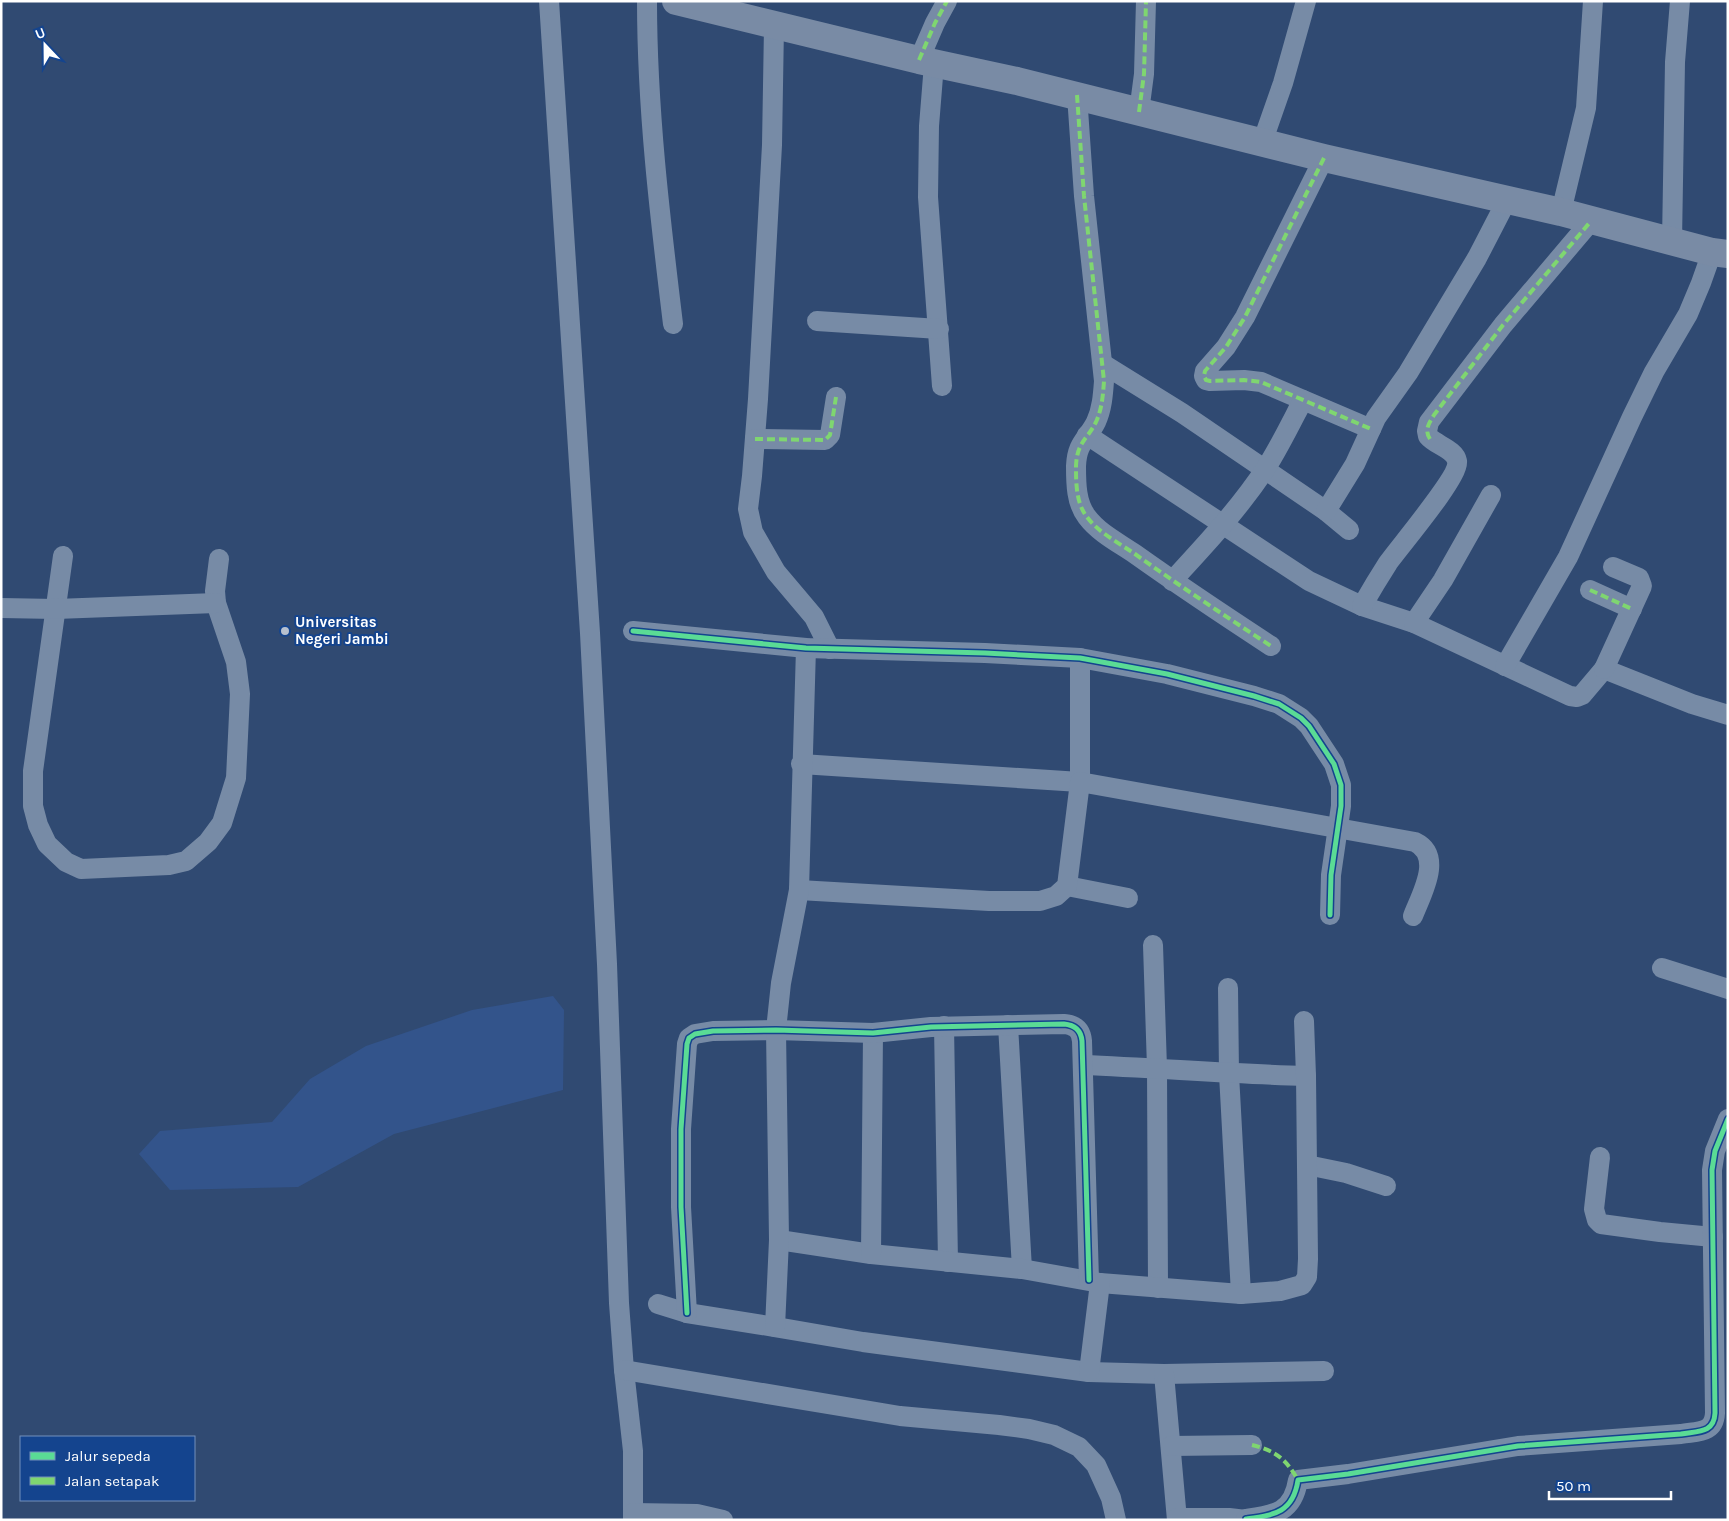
<svg xmlns="http://www.w3.org/2000/svg" width="1729" height="1521" font-family="Karla,sans-serif">
<style>
.water{fill:#33548b}
.lines{fill:none;stroke-linecap:round;stroke-linejoin:round}
.minor{stroke:#778ba6;stroke-width:20}
.highway{stroke:#798ba5;stroke-width:28}
.quiet{stroke:#7fd670;stroke-width:4;stroke-dasharray:8 4;stroke-linecap:butt}
.cycleway-casing{stroke:#14448e;stroke-width:8}
.cycleway{stroke:#5adb95;stroke-width:5}
.poi-dot{fill:#b7c0ce;stroke:#14448e;stroke-width:2}
.labels{text-anchor:middle;dominant-baseline:central;stroke-width:4;stroke-linejoin:round;paint-order:stroke}
.poi-label{font-size:15px;font-weight:bold;fill:#fff;stroke:#14448e;text-anchor:start}
</style>
<rect width="100%" height="100%" fill="#304a72"/>
<path class="water" d="M 553,996 L 564,1010 L 563,1090 L 394,1134 L 298,1187 L 170,1190 L 139,1154 L 160,1131 L 272,1122 L 310,1079 L 366,1046 L 472,1010 Z"/>
<g class="lines">
<g class="minor">
<path d="M 549,1 L 590,633 L 607,964 L 619,1303 L 624,1370 L 633,1451 L 633,1520"/>
<path d="M 647,1 C 647,109 660,217 673,324"/>
<path d="M 774,26 L 772,145 L 758,399 L 752,476 L 748,509 L 753,532 L 776,572 L 814,617 L 830,649"/>
<path d="M 919,60 L 935,23 L 947,1"/>
<path d="M 934,64 L 929,126 L 928,197 L 942,386"/>
<path d="M 1077,95 L 1084,196 L 1104,381 C 1103,395 1102,409 1096,422 C 1087,440 1077,442 1076,466 C 1076,483 1076,503 1087,517 C 1099,533 1119,543 1135,554 C 1180,586 1225,616 1271,646"/>
<path d="M 1139,112 L 1144,74 L 1146,1"/>
<path d="M 1262,143 L 1283,83 L 1306,1"/>
<path d="M 1324,158 L 1245,317 L 1226,347 L 1205,371 L 1204,376 L 1206,380 L 1210,381 L 1244,380 L 1261,382 L 1371,429"/>
<path d="M 1561,212 L 1586,108 L 1593,1"/>
<path d="M 1672,241 L 1675,62 L 1680,1"/>
<path d="M 817,321 L 939,329"/>
<path d="M 1103,364 L 1182,413 L 1326,511 L 1349,530"/>
<path d="M 1087,435 L 1309,581 L 1362,606 L 1414,623 L 1570,696 L 1577,697 L 1582,695 L 1604,669 L 1692,704 L 1728,715"/>
<path d="M 755,439 L 825,440 L 830,435 L 836,397"/>
<path d="M 1326,511 L 1355,464 L 1376,418 L 1408,373 L 1477,258 L 1507,200"/>
<path d="M 63,556 L 33,771 L 33,806 L 38,825 L 47,844 L 66,862 L 81,869 L 169,865 L 186,861 L 208,842 L 222,823 L 236,778 L 240,694 L 236,662 L 216,603 L 215,591 L 219,559"/>
<path d="M 1172,581 C 1205,545 1239,509 1266,468 C 1280,446 1291,423 1303,400"/>
<path d="M 1590,590 L 1632,609"/>
<path d="M 1362,606 C 1370,592 1379,577 1388,563 C 1400,546 1460,476 1457,461 C 1455,449 1435,445 1428,436 L 1427,431 L 1429,422 L 1503,325 L 1591,221"/>
<path d="M 1,608 L 56,609 L 216,603"/>
<path d="M 1414,623 L 1443,580 L 1491,495"/>
<path d="M 633,631 L 806,648 L 985,653 L 1080,658 L 1167,674 L 1254,696 L 1279,704 L 1301,718 L 1309,726 L 1334,764 L 1341,785 L 1341,806 L 1331,875 L 1330,915"/>
<path d="M 1505,666 L 1568,557 L 1632,417 L 1654,372 L 1688,314 L 1701,283 L 1712,252"/>
<path d="M 1604,669 L 1642,586 L 1639,578 L 1613,567"/>
<path d="M 801,764 L 1080,782 L 1080,658"/>
<path d="M 1067,886 L 1128,898"/>
<path d="M 799,890 L 989,901 L 1040,901 L 1056,896 L 1067,886 L 1080,782 L 1415,842 C 1444,856 1421,895 1413,916"/>
<path d="M 1153,945 L 1157,1068 L 1158,1288"/>
<path d="M 1662,968 L 1728,989"/>
<path d="M 1228,988 L 1229,1074 L 1241,1294"/>
<path d="M 1008,1025 L 1022,1269"/>
<path d="M 944,1026 L 948,1262"/>
<path d="M 1083,1065 C 1158,1068 1232,1074 1306,1076"/>
<path d="M 1600,1157 L 1594,1209 L 1597,1220 L 1601,1224 L 1660,1232 L 1713,1237"/>
<path d="M 1307,1165 L 1346,1173 L 1386,1186"/>
<path d="M 779,1240 L 871,1254 L 1022,1269 L 1100,1283 L 1241,1294 L 1280,1291 L 1302,1285 L 1307,1277 L 1308,1259 L 1306,1076 L 1304,1021"/>
<path d="M 871,1254 L 873,1033"/>
<path d="M 658,1304 L 687,1313 L 775,1327 L 863,1342 L 1089,1372 L 1164,1374 L 1324,1371"/>
<path d="M 687,1313 L 681,1207 L 681,1129 L 687,1044 L 689,1038 L 695,1034 L 713,1031 L 776,1030 L 873,1033 L 931,1027 L 1064,1024 C 1075,1025 1081,1030 1082,1041 L 1089,1280"/>
<path d="M 775,1327 L 779,1240 L 776,1030 L 781,983 L 799,890 L 806,648"/>
<path d="M 624,1370 L 900,1416 L 999,1425 L 1029,1429 L 1054,1435 L 1079,1447 L 1096,1465 L 1111,1498 L 1116,1520"/>
<path d="M 1089,1372 L 1100,1283"/>
<path d="M 1164,1374 L 1177,1520"/>
<path d="M 1171,1446 L 1252,1445"/>
<path d="M 633,1513 L 697,1514 L 723,1520"/>
<path d="M 1177,1518 L 1229,1518 L 1246,1520"/>
<path d="M 1246,1519 C 1274,1515 1293,1513 1298,1480 L 1348,1474 L 1518,1446 L 1681,1434 C 1697,1431 1714,1434 1715,1413 L 1712,1170 L 1715,1151 L 1728,1119"/>
</g>
<path class="highway" d="M 676,1 L 919,60 L 1017,81 L 1324,158 L 1561,212 L 1712,252 L 1728,254"/>
<g class="quiet">
<path d="M 919,60 L 935,23 L 947,1"/>
<path d="M 1077,95 L 1084,196 L 1104,381 C 1103,395 1102,409 1096,422 C 1087,440 1077,442 1076,466 C 1076,483 1076,503 1087,517 C 1099,533 1119,543 1135,554 C 1180,586 1225,616 1271,646"/>
<path d="M 1139,112 L 1144,74 L 1146,1"/>
<path d="M 1324,158 L 1245,317 L 1226,347 L 1205,371 L 1204,376 L 1206,380 L 1210,381 L 1244,380 L 1261,382 L 1371,429"/>
<path d="M 755,439 L 825,440 L 830,435 L 836,397"/>
<path d="M 1430,439 C 1424,430 1429,423 1434,415 L 1503,325 L 1591,221"/>
<path d="M 1590,590 L 1632,609"/>
<path d="M 1252,1445 C 1276,1451 1286,1459 1298,1480"/>
</g>
<g class="cycleway-casing">
<g id="cycleway">
<path d="M 633,631 L 806,648 L 985,653 L 1080,658 L 1167,674 L 1254,696 L 1279,704 L 1301,718 L 1309,726 L 1334,764 L 1341,785 L 1341,806 L 1331,875 L 1330,915"/>
<path d="M 687,1313 L 681,1207 L 681,1129 L 687,1044 L 689,1038 L 695,1034 L 713,1031 L 776,1030 L 873,1033 L 931,1027 L 1064,1024 C 1075,1025 1081,1030 1082,1041 L 1089,1280"/>
<path d="M 1246,1519 C 1274,1515 1293,1513 1298,1480 L 1348,1474 L 1518,1446 L 1681,1434 C 1697,1431 1714,1434 1715,1413 L 1712,1170 L 1715,1151 L 1728,1119"/>
</g>
</g>
<use href="#cycleway" class="cycleway"/>
</g>
<circle class="poi-dot" cx="285" cy="631" r="5"/>
<g class="labels">
<g class="poi-label">
<text x="295" y="622">Universitas<tspan x="295" dy="17">Negeri Jambi</tspan></text>
</g>
</g>
<rect width="1729" height="1521" fill="none" stroke="#ffffff" stroke-width="5"/>
<rect x="20" y="1436" width="175" height="65" fill="#14448e" stroke="#728fbb"/>
<rect x="30" y="1452" width="25" height="8" fill="#5adb95" stroke="#728fbb"/>
<text x="65" y="1461" font-size="15" fill="#ffffff">Jalur sepeda</text>
<rect x="30" y="1477" width="25" height="8" fill="#7fd670" stroke="#728fbb"/>
<text x="65" y="1486" font-size="15" fill="#ffffff">Jalan setapak</text>
<g transform="translate(45 45) rotate(338)" stroke="#14448e" stroke-width="4" paint-order="stroke">
<path d="M0-4L9 19L0 12L-9 19Z" fill="#ffffff"/>
<text y="-8" font-size="14" font-weight="bold" text-anchor="middle" fill="#ffffff">U</text>
</g>
<path d="M1549 1491v8h122v-8" fill="none" stroke="#ffffff" stroke-width="2.5"/>
<text x="1556" y="1491" font-size="15" fill="#ffffff" stroke="#14448e" stroke-width="4" paint-order="stroke">50 m</text>
</svg>
